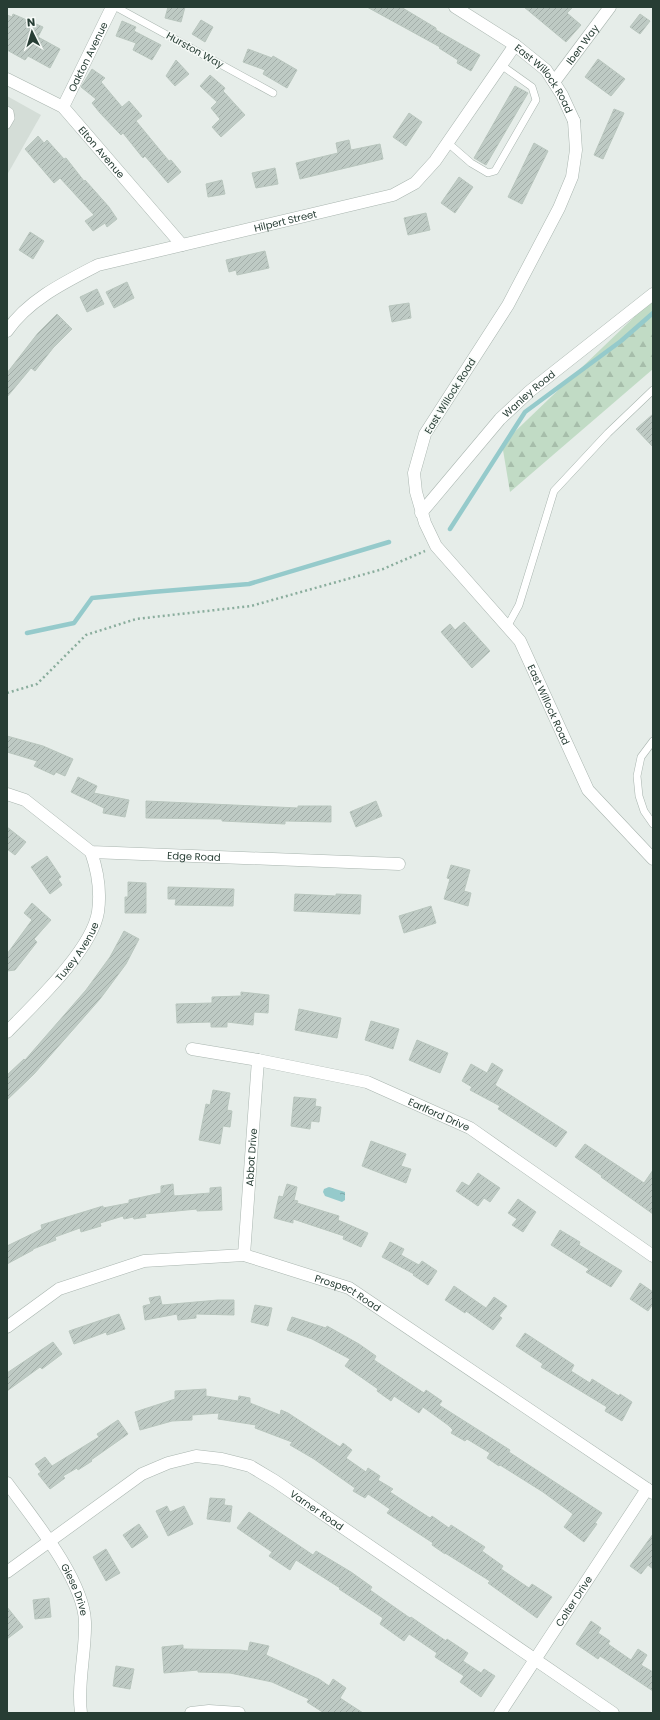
<svg xmlns="http://www.w3.org/2000/svg" width="660" height="1720" font-family="Poppins,sans-serif">
<style>
.built{fill:#d4ddd7}
.forest{fill:url(#forest-firs)}
.water{fill:url(#water-ripples)}
.lines{fill:none;stroke-linecap:round;stroke-linejoin:round}
.stream{stroke:#95cacb;stroke-width:4.5}
.building{fill:url(#building-hatch);stroke:#b9c6be}
.service-casing{stroke:#a9b5af;stroke-width:8}
.minor-casing{stroke:#a9b5af;stroke-width:13}
.tertiary-casing{stroke:#a9b5af;stroke-width:13}
.path{stroke:#8aad9d;stroke-width:2.5;stroke-dasharray:2 3;stroke-linecap:butt}
.service{stroke:#fff;stroke-width:7}
.minor{stroke:#fff;stroke-width:12}
.tertiary{stroke:#fff;stroke-width:12}
.labels{text-anchor:middle;dominant-baseline:central;stroke-width:3;stroke-linejoin:round;paint-order:stroke}
.street-label{font-size:10px;fill:#273d34;stroke:#f6faf7}
</style>
<defs>
<pattern id="forest-firs" width="22" height="20" patternUnits="userSpaceOnUse"><rect width="22" height="20" fill="#c1dbc5"/><path d="M5 1l3.5 6h-7zM16 11l3.5 6h-7z" fill="#a6bdaa"/></pattern>
<pattern id="water-ripples" width="26" height="14" patternUnits="userSpaceOnUse"><rect width="26" height="14" fill="#95cacb"/><path d="M2 4q2-2 4 0t4 0M15 11q2-2 4 0t4 0" fill="none" stroke="#7aa5a6"/></pattern>
<pattern id="building-hatch" width="6" height="6" patternUnits="userSpaceOnUse"><rect width="6" height="6" fill="#becac4"/><path d="M-1 1l2-2M0 6l6-6M5 7l2-2" fill="none" stroke="#a3aea9"/></pattern>
</defs>
<rect width="100%" height="100%" fill="#e6ede9"/>
<path class="built" d="M 7,96 L 41,115 L 7,175 Z"/>
<path class="forest" d="M 653,299 L 653,369 L 510,492 L 502,444 Z"/>
<path class="water" d="M 329,1187 L 345,1192 L 345,1200 L 342,1202 L 325,1196 L 323,1192 L 324,1189 Z"/>
<g class="lines">
<g class="stream">
<path d="M 450,529 L 525,412 L 621,341 L 653,313"/>
<path d="M 27,633 L 74,623 L 92,598 L 152,592 L 249,584 L 389,542"/>
</g>
</g>
<g class="building">
<path d="M 168,7 L 185,7 L 181,22 L 165,18 Z"/>
<path d="M 367,7 L 401,7 L 436,28 L 436,30 L 480,55 L 471,71 L 457,63 L 458,60 L 439,48 L 440,47 Z"/>
<path d="M 524,7 L 573,7 L 567,13 L 581,25 L 566,42 Z"/>
<path d="M 13,14 L 43,27 L 38,37 L 60,49 L 50,68 L 28,56 L 25,60 L 7,50 L 7,15 L 12,17 Z"/>
<path d="M 640,14 L 650,21 L 640,34 L 630,27 Z"/>
<path d="M 201,20 L 213,27 L 205,42 L 192,34 Z"/>
<path d="M 122,21 L 136,27 L 134,31 L 161,45 L 152,60 L 133,50 L 136,43 L 116,36 Z"/>
<path d="M 248,49 L 272,58 L 273,56 L 297,70 L 287,88 L 263,74 L 265,70 L 243,62 Z"/>
<path d="M 598,59 L 625,79 L 611,96 L 585,77 Z"/>
<path d="M 176,60 L 189,74 L 175,86 L 166,76 Z"/>
<path d="M 92,69 L 105,78 L 101,82 L 122,107 L 129,101 L 142,116 L 136,121 L 169,161 L 171,160 L 181,172 L 168,183 L 145,156 L 143,158 L 123,133 L 121,135 L 100,113 L 92,103 L 96,99 L 81,87 Z"/>
<path d="M 210,75 L 225,88 L 223,91 L 245,115 L 221,137 L 212,127 L 220,119 L 211,108 L 217,102 L 200,86 Z"/>
<path d="M 515,86 L 528,93 L 486,165 L 474,158 Z"/>
<path d="M 614,109 L 624,113 L 603,159 L 594,155 Z"/>
<path d="M 409,113 L 422,122 L 406,146 L 393,137 Z"/>
<path d="M 38,136 L 44,143 L 47,140 L 64,159 L 66,158 L 84,181 L 85,180 L 109,207 L 117,219 L 107,227 L 105,223 L 93,231 L 85,221 L 94,215 L 60,178 L 54,183 L 25,149 Z"/>
<path d="M 349,140 L 351,150 L 380,144 L 383,159 L 300,179 L 296,163 L 338,153 L 336,143 Z"/>
<path d="M 534,143 L 548,151 L 522,204 L 508,197 Z"/>
<path d="M 275,168 L 278,184 L 256,188 L 252,173 Z"/>
<path d="M 459,177 L 473,187 L 455,213 L 441,203 Z"/>
<path d="M 222,180 L 225,194 L 208,197 L 206,184 Z"/>
<path d="M 426,213 L 430,230 L 408,235 L 404,218 Z"/>
<path d="M 30,232 L 44,241 L 33,259 L 19,250 Z"/>
<path d="M 265,251 L 269,268 L 237,275 L 236,270 L 229,272 L 226,260 Z"/>
<path d="M 127,282 L 134,298 L 114,308 L 106,292 Z"/>
<path d="M 97,289 L 104,304 L 87,312 L 80,297 Z"/>
<path d="M 409,303 L 411,318 L 392,322 L 389,306 Z"/>
<path d="M 57,314 L 72,329 L 53,348 L 35,371 L 31,368 L 7,397 L 7,373 L 38,333 Z"/>
<path d="M 653,414 L 653,447 L 636,429 Z"/>
<path d="M 464,622 L 490,651 L 472,668 L 441,632 L 450,624 L 455,630 Z"/>
<path d="M 7,736 L 43,746 L 73,759 L 65,776 L 56,772 L 54,775 L 34,766 L 37,761 L 7,752 Z"/>
<path d="M 78,777 L 97,786 L 94,793 L 129,800 L 125,817 L 103,813 L 104,808 L 71,792 Z"/>
<path d="M 146,801 L 298,808 L 298,806 L 331,806 L 331,822 L 285,821 L 285,824 L 222,821 L 222,819 L 146,818 Z"/>
<path d="M 376,801 L 382,816 L 356,827 L 350,812 Z"/>
<path d="M 7,827 L 26,842 L 15,855 L 7,849 Z"/>
<path d="M 47,856 L 61,877 L 58,879 L 62,885 L 50,894 L 31,867 Z"/>
<path d="M 451,865 L 470,870 L 464,891 L 471,893 L 468,906 L 444,899 L 450,879 L 447,878 Z"/>
<path d="M 128,882 L 146,883 L 146,913 L 125,913 L 125,897 L 128,897 Z"/>
<path d="M 168,887 L 234,889 L 233,906 L 175,905 L 176,899 L 168,899 Z"/>
<path d="M 295,894 L 336,896 L 336,894 L 361,895 L 360,914 L 294,911 Z"/>
<path d="M 32,903 L 51,920 L 34,939 L 37,942 L 15,970 L 7,971 L 7,954 L 32,920 L 24,913 Z"/>
<path d="M 431,906 L 436,923 L 404,933 L 399,916 Z"/>
<path d="M 124,931 L 139,939 L 126,964 L 100,999 L 34,1074 L 7,1100 L 7,1075 L 24,1059 L 25,1060 L 86,990 L 110,957 Z"/>
<path d="M 241,992 L 269,995 L 268,1013 L 254,1012 L 253,1025 L 227,1022 L 227,1027 L 211,1027 L 211,1022 L 177,1023 L 176,1004 L 212,1003 L 212,997 L 241,996 Z"/>
<path d="M 299,1009 L 341,1018 L 337,1038 L 295,1030 Z"/>
<path d="M 371,1021 L 399,1029 L 393,1049 L 365,1040 Z"/>
<path d="M 417,1040 L 448,1053 L 440,1073 L 409,1060 Z"/>
<path d="M 492,1063 L 503,1070 L 495,1085 L 567,1132 L 556,1147 L 498,1109 L 500,1106 L 470,1090 L 472,1087 L 462,1081 L 471,1064 L 487,1073 Z"/>
<path d="M 213,1090 L 230,1093 L 227,1110 L 232,1111 L 230,1127 L 223,1126 L 220,1144 L 199,1140 L 206,1104 L 210,1105 Z"/>
<path d="M 294,1097 L 316,1099 L 315,1106 L 321,1107 L 319,1122 L 311,1121 L 310,1129 L 291,1126 Z"/>
<path d="M 371,1141 L 406,1154 L 401,1166 L 411,1169 L 406,1183 L 362,1166 Z"/>
<path d="M 585,1144 L 644,1183 L 653,1170 L 653,1214 L 601,1177 L 602,1176 L 575,1157 Z"/>
<path d="M 478,1173 L 500,1188 L 490,1202 L 484,1198 L 478,1206 L 456,1191 L 462,1182 L 469,1186 Z"/>
<path d="M 173,1184 L 174,1196 L 210,1193 L 210,1188 L 221,1187 L 222,1210 L 197,1211 L 197,1209 L 145,1214 L 146,1217 L 134,1219 L 133,1217 L 124,1219 L 123,1216 L 100,1223 L 101,1226 L 81,1232 L 80,1228 L 55,1237 L 56,1240 L 33,1249 L 33,1250 L 7,1264 L 7,1246 L 42,1229 L 41,1225 L 103,1206 L 103,1208 L 129,1203 L 129,1200 L 161,1193 L 161,1186 Z"/>
<path d="M 287,1184 L 297,1187 L 294,1200 L 298,1201 L 297,1203 L 339,1216 L 338,1220 L 368,1233 L 361,1247 L 343,1239 L 344,1236 L 293,1219 L 293,1223 L 274,1218 L 279,1196 L 283,1197 Z"/>
<path d="M 518,1199 L 536,1212 L 523,1232 L 512,1225 L 517,1219 L 508,1213 Z"/>
<path d="M 560,1230 L 580,1242 L 579,1245 L 622,1271 L 611,1287 L 586,1272 L 589,1269 L 551,1245 Z"/>
<path d="M 390,1242 L 404,1249 L 401,1255 L 419,1265 L 422,1261 L 437,1271 L 428,1285 L 413,1275 L 414,1274 L 382,1257 Z"/>
<path d="M 640,1283 L 653,1292 L 653,1304 L 648,1311 L 630,1299 Z"/>
<path d="M 454,1286 L 486,1308 L 494,1297 L 507,1306 L 499,1316 L 502,1318 L 493,1330 L 466,1311 L 465,1313 L 445,1300 Z"/>
<path d="M 160,1296 L 162,1305 L 218,1300 L 234,1300 L 234,1315 L 196,1314 L 196,1318 L 178,1320 L 177,1314 L 145,1320 L 143,1306 L 151,1304 L 149,1298 Z"/>
<path d="M 255,1305 L 272,1308 L 268,1326 L 251,1322 Z"/>
<path d="M 119,1314 L 125,1329 L 107,1335 L 106,1332 L 74,1344 L 69,1331 Z"/>
<path d="M 292,1317 L 326,1328 L 327,1326 L 359,1344 L 376,1356 L 374,1360 L 424,1393 L 426,1390 L 442,1401 L 439,1405 L 510,1450 L 509,1452 L 602,1513 L 595,1523 L 597,1524 L 584,1542 L 564,1527 L 573,1514 L 543,1492 L 500,1465 L 499,1466 L 487,1458 L 490,1453 L 467,1439 L 465,1441 L 451,1433 L 453,1430 L 448,1425 L 423,1407 L 419,1413 L 394,1396 L 391,1401 L 377,1391 L 378,1389 L 345,1366 L 350,1359 L 312,1339 L 287,1330 Z"/>
<path d="M 525,1333 L 574,1365 L 571,1371 L 590,1383 L 592,1379 L 619,1396 L 620,1394 L 632,1402 L 622,1421 L 605,1411 L 607,1407 L 541,1367 L 543,1364 L 516,1346 Z"/>
<path d="M 53,1342 L 62,1354 L 42,1369 L 40,1367 L 7,1391 L 7,1373 Z"/>
<path d="M 206,1389 L 206,1396 L 238,1401 L 239,1396 L 250,1398 L 250,1403 L 280,1415 L 281,1410 L 288,1413 L 340,1447 L 343,1443 L 352,1450 L 346,1458 L 366,1472 L 368,1468 L 380,1476 L 378,1480 L 393,1489 L 390,1492 L 430,1518 L 432,1516 L 449,1528 L 451,1525 L 485,1547 L 482,1551 L 503,1566 L 501,1569 L 529,1588 L 532,1584 L 552,1597 L 537,1618 L 488,1583 L 490,1581 L 445,1553 L 445,1554 L 432,1545 L 433,1543 L 387,1513 L 390,1509 L 368,1494 L 365,1498 L 353,1491 L 355,1488 L 314,1459 L 290,1445 L 292,1442 L 255,1428 L 256,1425 L 218,1419 L 219,1413 L 192,1415 L 192,1420 L 172,1421 L 140,1430 L 135,1412 L 175,1399 L 175,1391 Z"/>
<path d="M 118,1420 L 128,1434 L 91,1460 L 92,1461 L 78,1470 L 77,1468 L 63,1476 L 65,1478 L 50,1489 L 38,1474 L 41,1472 L 35,1464 L 45,1457 L 52,1466 L 99,1437 L 97,1434 Z"/>
<path d="M 210,1498 L 225,1499 L 224,1505 L 232,1506 L 230,1522 L 207,1519 Z"/>
<path d="M 167,1506 L 170,1512 L 184,1506 L 193,1524 L 168,1536 L 156,1511 Z"/>
<path d="M 249,1512 L 313,1555 L 316,1551 L 351,1572 L 372,1587 L 370,1590 L 410,1618 L 411,1617 L 446,1641 L 447,1639 L 468,1653 L 463,1661 L 481,1673 L 484,1669 L 495,1676 L 481,1697 L 460,1682 L 464,1676 L 435,1657 L 437,1653 L 409,1634 L 404,1641 L 380,1624 L 383,1618 L 339,1589 L 340,1588 L 296,1560 L 290,1570 L 269,1556 L 272,1552 L 237,1528 Z"/>
<path d="M 139,1524 L 148,1537 L 132,1548 L 123,1535 Z"/>
<path d="M 653,1534 L 653,1569 L 648,1565 L 641,1574 L 630,1566 Z"/>
<path d="M 106,1549 L 120,1573 L 106,1581 L 93,1557 Z"/>
<path d="M 49,1598 L 51,1617 L 35,1619 L 33,1600 Z"/>
<path d="M 7,1607 L 23,1627 L 7,1639 Z"/>
<path d="M 591,1621 L 601,1628 L 598,1633 L 610,1641 L 608,1644 L 631,1660 L 638,1649 L 647,1655 L 641,1665 L 653,1672 L 653,1691 L 600,1656 L 598,1659 L 576,1644 Z"/>
<path d="M 250,1642 L 269,1646 L 266,1655 L 319,1679 L 329,1686 L 333,1679 L 346,1688 L 340,1698 L 363,1713 L 324,1713 L 307,1702 L 309,1699 L 272,1682 L 230,1673 L 198,1672 L 198,1670 L 164,1673 L 162,1647 L 183,1645 L 183,1649 L 240,1650 L 248,1651 Z"/>
<path d="M 116,1666 L 134,1669 L 130,1689 L 113,1686 Z"/>
</g>
<g class="lines">
<g class="service-casing">
<g id="service">
<path d="M 116,7 L 273,93"/>
<path d="M 7,110 L 10,112 L 11,118 L 7,125"/>
<path d="M 448,143 L 471,163 L 488,173 L 495,171 L 536,100 L 532,87 L 501,65"/>
<path d="M 507,627 L 519,605 L 554,491 L 608,433 L 653,390"/>
<path d="M 653,741 L 641,757 L 637,776 L 639,796 L 644,811 L 653,824"/>
</g>
</g>
<g class="minor-casing">
<g id="minor">
<path id="s1" d="M 455,7 L 515,45 L 546,70 L 562,95 L 574,121"/>
<path id="s2" d="M 7,79 L 63,107 L 182,245"/>
<path id="s3" d="M 554,82 L 610,7"/>
<path id="s4" d="M 63,107 L 112,7"/>
<path id="s5" d="M 7,331 C 28,300 65,282 98,265 L 393,195 L 415,183 L 435,161 L 515,45"/>
<path id="s6" d="M 421,513 L 500,419 L 530,391 L 653,294"/>
<path id="s7" d="M 7,794 L 25,800 L 91,852 L 399,864"/>
<path id="s8" d="M 7,1032 C 34,1004 92,950 98,912 C 101,891 98,872 91,852"/>
<path id="s9" d="M 192,1049 L 258,1060 L 367,1082 L 470,1128 L 653,1256"/>
<path id="s10" d="M 244,1255 L 258,1060"/>
<path id="s11" d="M 7,1327 L 59,1289 L 144,1261 L 244,1255 L 349,1288 L 653,1493"/>
<path id="s12" d="M 7,1483 C 32,1517 84,1580 85,1622 C 86,1652 77,1683 81,1713"/>
<path id="s13" d="M 7,1572 L 142,1474 L 168,1463 L 196,1456 L 222,1459 L 250,1466 L 275,1481 L 613,1713"/>
<path d="M 191,1713 L 209,1711 L 239,1713"/>
<path id="s14" d="M 500,1713 L 647,1489"/>
</g>
</g>
<g class="tertiary-casing">
<g id="tertiary">
<path id="s15" d="M 574,121 L 576,150 L 572,177 L 559,208 L 508,305 L 425,434 L 414,473 L 416,492 L 425,523 L 436,546 L 520,641 L 588,790 L 653,859"/>
</g>
</g>
<path class="path" d="M 7,693 L 37,684 L 86,635 L 136,619 L 251,606 L 383,569 L 425,551"/>
<use href="#service" class="service"/>
<use href="#minor" class="minor"/>
<use href="#tertiary" class="tertiary"/>
</g>
<g class="labels">
<g class="street-label">
<text stroke="none"><textPath href="#s3" startOffset="47">Iben Way</textPath></text>
<text transform="translate(195 50) rotate(29)">Hurston Way</text>
<text stroke="none"><textPath href="#s4" startOffset="56">Oakton Avenue</textPath></text>
<text stroke="none"><textPath href="#s1" startOffset="116">East Willock Road</textPath></text>
<text stroke="none"><textPath href="#s2" startOffset="122">Elton Avenue</textPath></text>
<text stroke="none"><textPath href="#s5" startOffset="306">Hilpert Street</textPath></text>
<text stroke="none"><textPath href="#s6" startOffset="161">Wanley Road</textPath></text>
<text transform="translate(450 396) rotate(-58)">East Willock Road</text>
<text stroke="none"><textPath href="#s15" startOffset="667">East Willock Road</textPath></text>
<text stroke="none"><textPath href="#s7" startOffset="206">Edge Road</textPath></text>
<text stroke="none"><textPath href="#s8" startOffset="107">Tuxey Avenue</textPath></text>
<text stroke="none"><textPath href="#s9" startOffset="257">Earlford Drive</textPath></text>
<text stroke="none"><textPath href="#s10" startOffset="98">Abbot Drive</textPath></text>
<text stroke="none"><textPath href="#s11" startOffset="365">Prospect Road</textPath></text>
<text stroke="none"><textPath href="#s13" startOffset="359">Varner Road</textPath></text>
<text stroke="none"><textPath href="#s12" startOffset="127">Giese Drive</textPath></text>
<text stroke="none"><textPath href="#s14" startOffset="134">Colter Drive</textPath></text>
</g>
</g>
<rect width="660" height="1720" fill="none" stroke="#273d34" stroke-width="16"/>
<g transform="translate(32 32) rotate(355)" stroke="#f6faf7" stroke-width="3" paint-order="stroke">
<path d="M0-3L7 15L0 10L-7 15Z" fill="#273d34"/>
<text y="-6" font-size="11" font-weight="bold" text-anchor="middle" fill="#273d34">N</text>
</g>
</svg>
